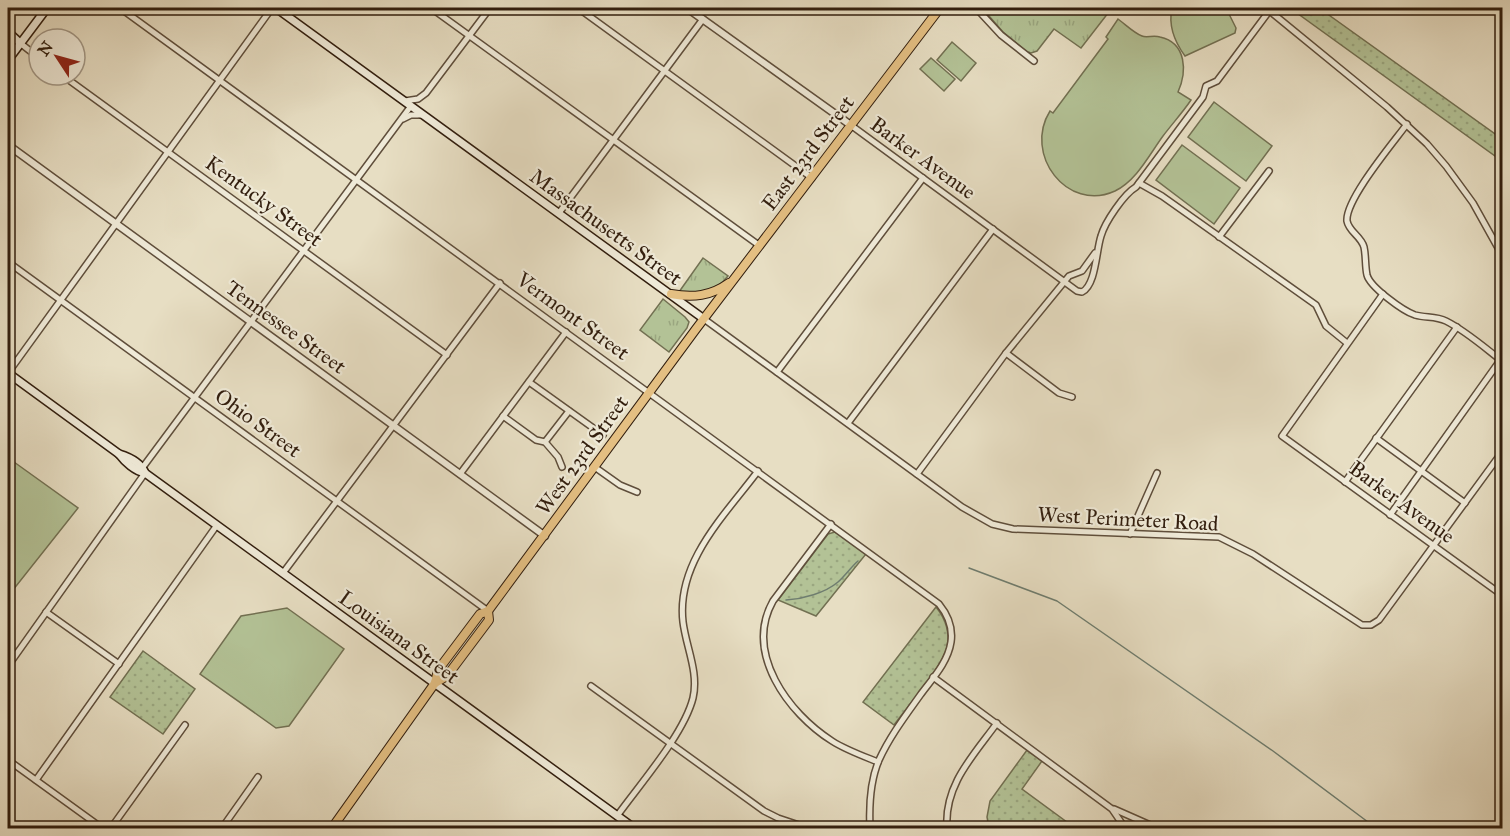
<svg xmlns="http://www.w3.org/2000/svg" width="1510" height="836" font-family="'IM FELL Great Primer',serif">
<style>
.grass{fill:url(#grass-tufts);stroke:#727052;stroke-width:1.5}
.park{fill:url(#park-dots);stroke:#727052;stroke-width:1.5}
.pitch{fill:#b3c296;stroke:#727052;stroke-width:1.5}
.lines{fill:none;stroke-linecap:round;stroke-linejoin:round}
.stream{stroke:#6f7d6f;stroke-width:1.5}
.minor-casing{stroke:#5f4e3b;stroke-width:8}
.tertiary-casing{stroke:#5f4e3b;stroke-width:9}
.secondary-casing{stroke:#321e0e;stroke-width:10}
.primary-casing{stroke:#321e0e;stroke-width:10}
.minor{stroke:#efead8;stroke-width:5}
.tertiary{stroke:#efead8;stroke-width:6}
.secondary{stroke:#efead8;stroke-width:7}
.primary{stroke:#e4bf82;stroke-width:8}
.labels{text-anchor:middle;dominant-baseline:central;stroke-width:4.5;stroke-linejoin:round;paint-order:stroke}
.street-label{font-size:21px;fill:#321e0e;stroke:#efead8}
</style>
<defs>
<pattern id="grass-tufts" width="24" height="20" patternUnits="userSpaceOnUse" patternTransform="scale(1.5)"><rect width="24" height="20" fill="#b3c296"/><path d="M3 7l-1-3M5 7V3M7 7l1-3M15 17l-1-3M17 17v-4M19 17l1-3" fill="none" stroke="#9aa680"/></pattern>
<pattern id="park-dots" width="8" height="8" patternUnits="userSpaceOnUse" patternTransform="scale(1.5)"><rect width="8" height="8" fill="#b3c296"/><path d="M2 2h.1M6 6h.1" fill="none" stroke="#9aa680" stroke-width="1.8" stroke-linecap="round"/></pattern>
</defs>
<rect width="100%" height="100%" fill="#e7dec3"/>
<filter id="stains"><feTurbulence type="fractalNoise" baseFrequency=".00333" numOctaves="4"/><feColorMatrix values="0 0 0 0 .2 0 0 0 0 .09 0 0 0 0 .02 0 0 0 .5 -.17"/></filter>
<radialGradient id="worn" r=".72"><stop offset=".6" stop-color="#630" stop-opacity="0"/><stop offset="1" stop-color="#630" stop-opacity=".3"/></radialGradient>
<g class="grass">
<path d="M 982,8 L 1112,8 L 1081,48 L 1054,29 L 1037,51 L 1031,53 L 1027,52 L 1003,32 Z"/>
<path d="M 703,258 L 728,276 C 715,293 698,294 679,292 Z"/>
<path d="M 663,299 L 685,317 L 689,322 L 687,328 L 669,352 L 640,330 Z"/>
</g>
<g class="park">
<path d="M 1290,8 L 1319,8 L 1502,139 L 1502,161 Z"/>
<path d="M 835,532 L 866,554 L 816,616 L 778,600 L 828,534 Z"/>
<path d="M 936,607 C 945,618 950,632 947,647 C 943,666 907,707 894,725 L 863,702 Z"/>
<path d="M 143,651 L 195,689 L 163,734 L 110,697 Z"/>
<path d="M 1027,750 L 1042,761 L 1022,789 L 1075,828 L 989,828 L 987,817 L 990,801 Z"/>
</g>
<g class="pitch">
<path d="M 1172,8 L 1226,8 L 1236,28 L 1235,33 L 1185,56 C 1174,41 1168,26 1172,8 Z"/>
<path d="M 1118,19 C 1125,24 1134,33 1142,36 C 1146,38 1154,35 1160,37 C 1187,43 1187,72 1178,92 L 1191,100 C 1183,112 1172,124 1163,136 C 1149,155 1137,180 1115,191 C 1067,213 1023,154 1050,111 L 1053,113 L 1108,39 L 1106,37 Z"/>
<path d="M 952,42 L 976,63 L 961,81 L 937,60 Z"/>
<path d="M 931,58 L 955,79 L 944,91 L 920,69 Z"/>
<path d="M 1214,102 L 1272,146 L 1246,181 L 1188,137 Z"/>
<path d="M 1182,145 L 1240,188 L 1214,224 L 1156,180 Z"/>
<path d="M 14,462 L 78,508 L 13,590 L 8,586 L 8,471 Z"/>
<path d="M 287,608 L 344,649 L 289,726 L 276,728 L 200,674 L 241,616 Z"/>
</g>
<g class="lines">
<g class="stream">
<path d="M 969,568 L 1057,601 L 1273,751 L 1376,828"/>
<path d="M 786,600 C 803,599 825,593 838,582 C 845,576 851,567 858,561"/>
</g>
<g class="minor-casing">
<g id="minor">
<path d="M 120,8 L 939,604 C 948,615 953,628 951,642 C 948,662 933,678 921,694 C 906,715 890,736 879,760 C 870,781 869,806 870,828"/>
<path d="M 431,8 L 760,246"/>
<path d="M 578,8 L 812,178"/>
<path d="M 976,8 L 1001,35 L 1034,61"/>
<path d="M 1266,8 L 1387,107 L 1427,144 L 1446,166 L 1473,203 L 1502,255"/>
<path d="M 20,43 L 39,58"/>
<path d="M 62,75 L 447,355"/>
<path d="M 405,101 L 418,99 L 426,93 L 490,8"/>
<path d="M 403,119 L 411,115 L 423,115"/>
<path d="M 1407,124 C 1393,143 1345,200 1347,221 C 1349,232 1361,236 1364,247 C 1366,256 1365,266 1367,275 C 1370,287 1403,311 1415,315 C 1426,318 1436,316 1446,321 C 1466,331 1485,348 1502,361"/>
<path d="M 852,126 L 1077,291 L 1082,292 C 1096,285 1096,251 1101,236 C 1105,222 1124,194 1136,187 L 1203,97 L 1206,86 L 1217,81 L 1270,10"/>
<path d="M 1139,183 L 1162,196 L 1316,305 L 1326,326 L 1347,343"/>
<path d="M 559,213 L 703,19"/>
<path d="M 1219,237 L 1269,171"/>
<path d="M 8,262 L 488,611"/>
<path d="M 1383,294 L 1282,436 L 1502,595"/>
<path d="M 704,319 L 962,507 L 992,524 L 1013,529 L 1219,537 L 1253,554 L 1362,625 L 1371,625 L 1379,620 L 1502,452"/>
<path d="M 1006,353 L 1059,393 L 1072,397"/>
<path d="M 777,372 L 923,178"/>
<path d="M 8,373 L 272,8"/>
<path d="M 529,382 L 603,435"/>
<path d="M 503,416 L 536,440 L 545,442 L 558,457 L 562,467"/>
<path d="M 848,423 L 993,229"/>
<path d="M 1376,438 L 1465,503"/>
<path d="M 545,442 L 569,411"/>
<path d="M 143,467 L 411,106"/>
<path d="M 596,468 L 620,485 L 637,492"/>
<path d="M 460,474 L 566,332"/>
<path d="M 917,474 L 1006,353 L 1069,276 L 1082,271 L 1095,253"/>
<path d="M 1345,482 L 1457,327"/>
<path d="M 1390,515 L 1501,359"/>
<path d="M 831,524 L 773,601 C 744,653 788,713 832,741 C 846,750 863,756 878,762"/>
<path d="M 1130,534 L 1157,473"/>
<path d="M 283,573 L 500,283"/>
<path d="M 46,612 L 119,664"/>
<path d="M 8,666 L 145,473"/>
<path d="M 933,677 L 1112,809 L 1125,828"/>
<path d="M 591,686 L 764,811 L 778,818 L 808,828"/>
<path d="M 8,760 L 102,828"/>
<path d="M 36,780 L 217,525"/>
<path d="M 1114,809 L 1157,828"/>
<path d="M 617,816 C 640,784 684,734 693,698 C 699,672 686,647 683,622 C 676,562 725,515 758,471"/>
<path d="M 111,828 L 185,725"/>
<path d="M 222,828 L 258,777"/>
<path d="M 947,828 C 944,785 973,756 997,723"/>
</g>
</g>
<g class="tertiary-casing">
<g id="tertiary">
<path d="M 687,8 L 852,126"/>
<path d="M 8,145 L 545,536"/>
</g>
</g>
<g class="secondary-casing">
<g id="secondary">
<path d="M 276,8 L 704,319"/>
<path d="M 8,32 L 20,43"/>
<path d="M 8,60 L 47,8"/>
<path d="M 8,373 L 119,454 C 129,457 141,463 145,473"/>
<path d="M 119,454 C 125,462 135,471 145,473 L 634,828"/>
</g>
</g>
<g class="primary-casing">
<g id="primary">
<path d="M 671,294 C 693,298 711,296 729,283"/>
<path d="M 435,683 L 447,676 L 489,620 L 488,611"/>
<path d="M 332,828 L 435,683 L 438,670 L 480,614 L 488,611 L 696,329 L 940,8"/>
</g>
</g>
<use href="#minor" class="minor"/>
<use href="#tertiary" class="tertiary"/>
<use href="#secondary" class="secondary"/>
<use href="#primary" class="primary"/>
</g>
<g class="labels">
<g class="street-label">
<text transform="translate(808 153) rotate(-53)">East 23rd Street</text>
<text transform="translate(923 158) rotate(36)">Barker Avenue</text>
<text transform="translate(264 201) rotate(36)">Kentucky Street</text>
<text transform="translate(606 227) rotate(36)">Massachusetts Street</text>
<text transform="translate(573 316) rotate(36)">Vermont Street</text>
<text transform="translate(286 327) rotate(36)">Tennessee Street</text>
<text transform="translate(258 423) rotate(36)">Ohio Street</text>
<text transform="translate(582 455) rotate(-54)">West 23rd Street</text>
<text transform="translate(1402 502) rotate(36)">Barker Avenue</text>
<text transform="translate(1128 519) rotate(3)">West Perimeter Road</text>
<text transform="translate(399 637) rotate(36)">Louisiana Street</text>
</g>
</g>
<rect width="1510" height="836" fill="none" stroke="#e7dec3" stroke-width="30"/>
<rect x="9" y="9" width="1492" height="818" fill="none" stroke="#321e0e" stroke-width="3"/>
<rect x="15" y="15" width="1480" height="806" fill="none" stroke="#321e0e" stroke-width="1.5"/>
<g transform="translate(57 57) rotate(306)"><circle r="28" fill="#efead8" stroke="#a39887" stroke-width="1.5"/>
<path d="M0-4.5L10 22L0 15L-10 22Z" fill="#8f2418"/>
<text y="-9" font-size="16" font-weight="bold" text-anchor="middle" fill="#321e0e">N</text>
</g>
<rect width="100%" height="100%" filter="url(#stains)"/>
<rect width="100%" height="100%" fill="url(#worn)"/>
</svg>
